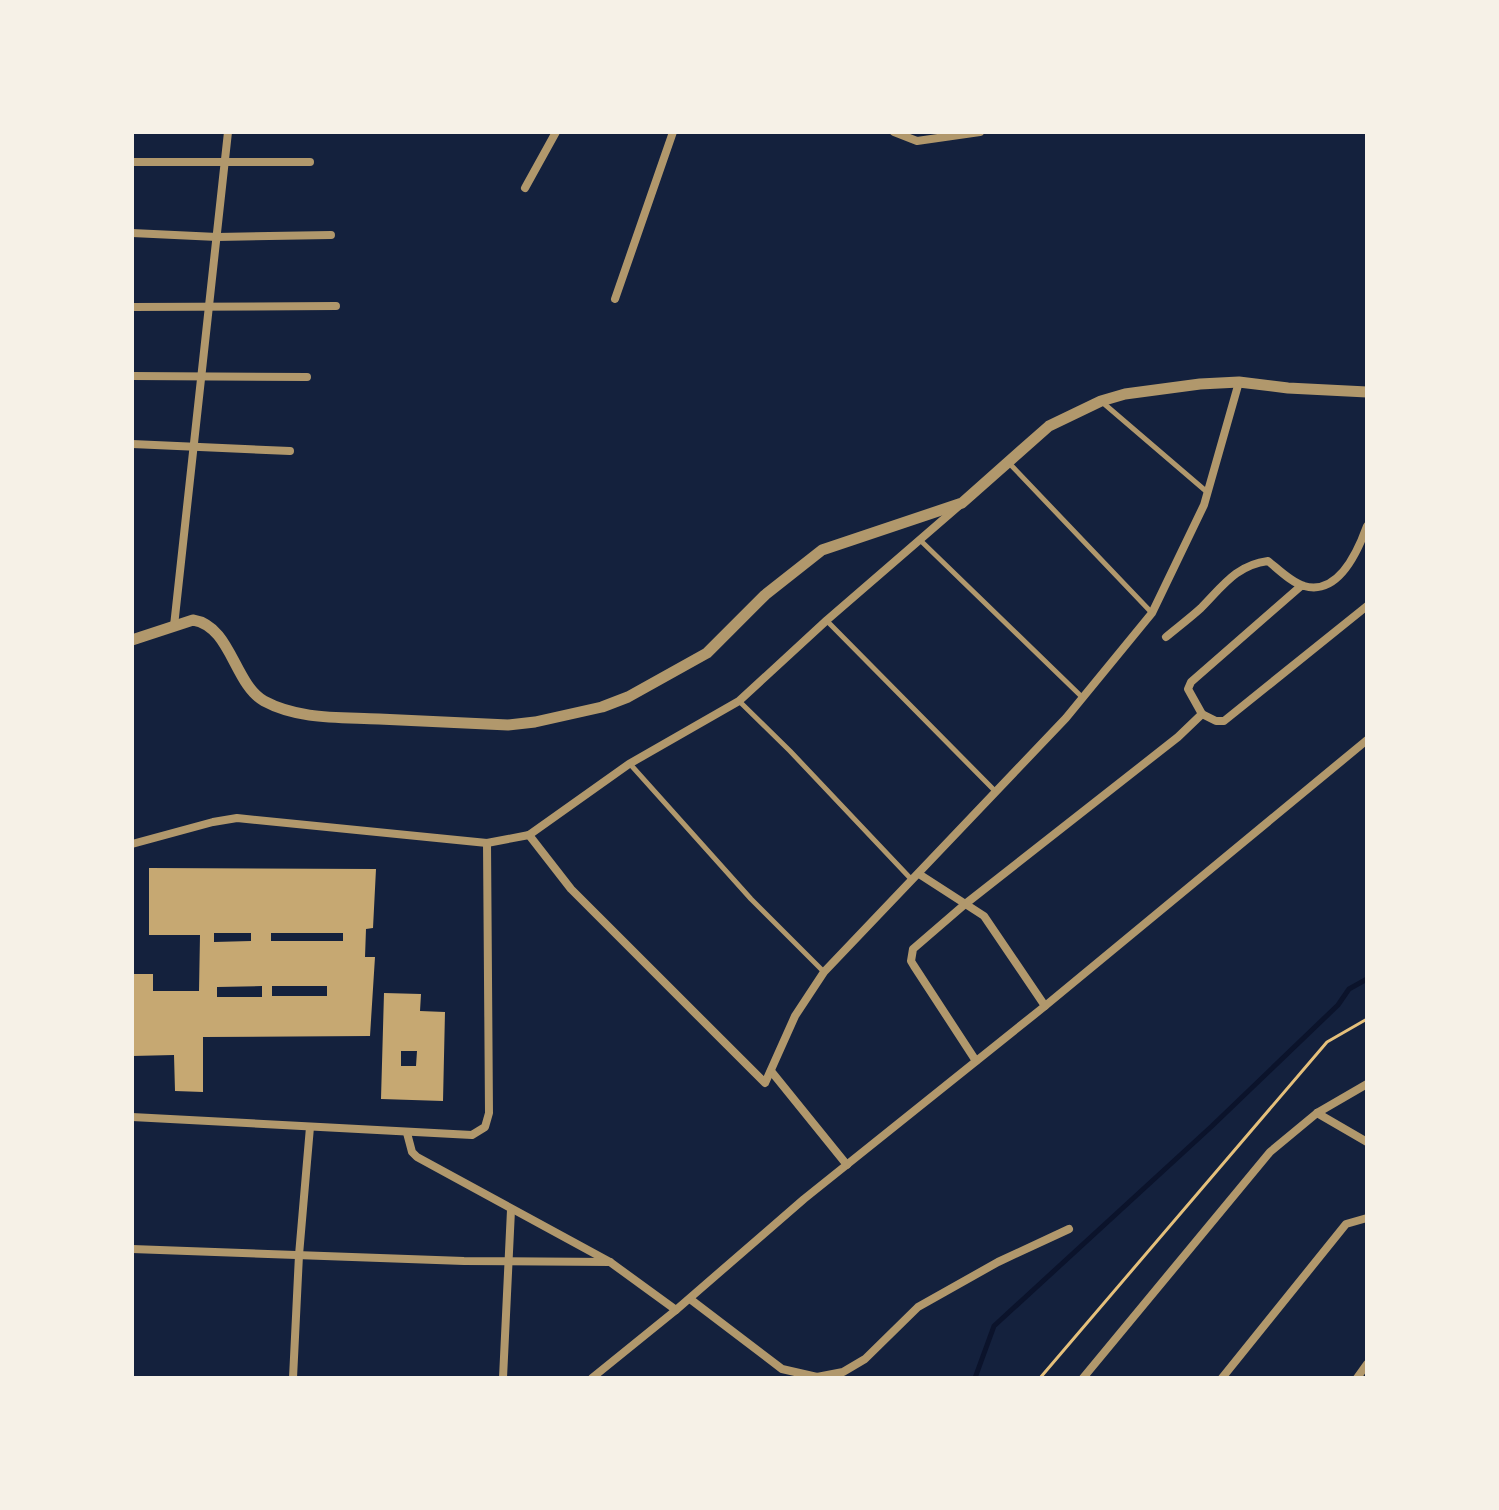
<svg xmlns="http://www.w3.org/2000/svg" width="1499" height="1510" font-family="Overpass,sans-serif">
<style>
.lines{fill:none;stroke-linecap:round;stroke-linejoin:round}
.stream{stroke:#0b132b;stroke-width:5}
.building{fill:#c6a872;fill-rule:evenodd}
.path{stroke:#e5c07b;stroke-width:3}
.service{stroke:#b1986c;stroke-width:5}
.minor{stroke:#b1986c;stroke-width:8}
.tertiary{stroke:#b1986c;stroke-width:11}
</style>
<rect width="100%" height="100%" fill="#14213d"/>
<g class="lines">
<path class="stream" d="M 975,1378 L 994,1326 L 1212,1126 L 1338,1005 L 1349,989 L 1367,979"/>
</g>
<g class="building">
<path d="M 149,868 L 376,869 L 373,928 L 366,929 L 365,957 L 375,957 L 370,1036 L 203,1037 L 203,1092 L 175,1091 L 174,1055 L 132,1056 L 132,974 L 153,974 L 153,991 L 199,991 L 200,935 L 149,935 ZM 214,933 L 251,933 L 251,941 L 214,942 ZM 271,933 L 343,933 L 343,941 L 271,941 ZM 262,986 L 262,997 L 217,997 L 217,987 ZM 272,986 L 327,986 L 327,996 L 272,996 Z"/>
<path d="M 384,993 L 421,994 L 420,1011 L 445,1012 L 443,1101 L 381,1099 ZM 401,1051 L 417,1051 L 416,1066 L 401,1066 Z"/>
</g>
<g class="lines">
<path class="path" d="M 1040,1378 L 1327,1042 L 1367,1019"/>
<g class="service">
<path d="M 1102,402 L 1207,492"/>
<path d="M 1008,462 L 1152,613"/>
<path d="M 920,540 L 1083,698"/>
<path d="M 827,621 L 996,792"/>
<path d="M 739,701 L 790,751 L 912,880"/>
<path d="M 630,764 L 751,899 L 824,972"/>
</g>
<g class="minor">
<path d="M 894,132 L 917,141 L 980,132"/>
<path d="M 132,162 L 310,162"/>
<path d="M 525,188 L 556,132"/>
<path d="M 132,233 L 217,237 L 331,235"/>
<path d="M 615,299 L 673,132"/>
<path d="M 132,307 L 336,306"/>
<path d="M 132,376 L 307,377"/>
<path d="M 132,444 L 290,451"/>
<path d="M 174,626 L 228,132"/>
<path d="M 1166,637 C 1178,627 1190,618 1201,608 C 1222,587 1236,565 1268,561 C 1278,569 1292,583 1304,586 C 1339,596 1358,551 1367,526"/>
<path d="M 1202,714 L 1216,721 L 1224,721 L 1367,606"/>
<path d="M 529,835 L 571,889 L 765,1083 L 795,1016 L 824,972 L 1066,718 L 1152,613 L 1204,505 L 1239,382"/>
<path d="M 132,844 L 213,822 L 237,818 L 487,843 L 529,835 L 629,764 L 739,701 L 827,620 L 960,505"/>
<path d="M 919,874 L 984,916 L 1045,1006"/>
<path d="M 976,1061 L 914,966 L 911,961 L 913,949 L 964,905 L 1178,737 L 1202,714 L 1188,689 L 1191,682 L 1301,586"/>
<path d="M 771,1071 L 847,1165"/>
<path d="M 1317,1113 L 1367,1142"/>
<path d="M 132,1117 L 472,1135 L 485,1127 L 489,1113 L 487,843"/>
<path d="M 407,1133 L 412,1152 L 417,1157 L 610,1262 L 676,1310"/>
<path d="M 132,1249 L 464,1261 L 610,1262"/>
<path d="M 690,1299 L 782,1369 L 817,1377 L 843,1372 L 865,1359 L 918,1307 L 998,1262 L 1069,1229"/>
<path d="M 293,1378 L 299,1255 L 310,1127"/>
<path d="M 503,1378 L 511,1210"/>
<path d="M 592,1378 L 676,1310 L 804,1199 L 1045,1006 L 1367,740"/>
<path d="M 1083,1378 L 1270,1152 L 1317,1113 L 1367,1084"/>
<path d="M 1222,1378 L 1346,1224 L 1367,1218"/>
<path d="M 1357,1378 L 1367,1364"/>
</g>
<path class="tertiary" d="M 132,640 L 193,620 C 231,626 234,684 264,701 C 299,720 341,717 379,719 C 422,721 465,723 508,725 L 535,722 L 602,707 L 628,697 L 707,653 L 765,595 L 822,550 L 962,503 L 1049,426 L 1101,401 L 1125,394 L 1200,384 L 1239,382 L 1288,388 L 1367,392"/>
</g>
<rect width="1499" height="1510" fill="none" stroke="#f6f1e7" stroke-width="268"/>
</svg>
